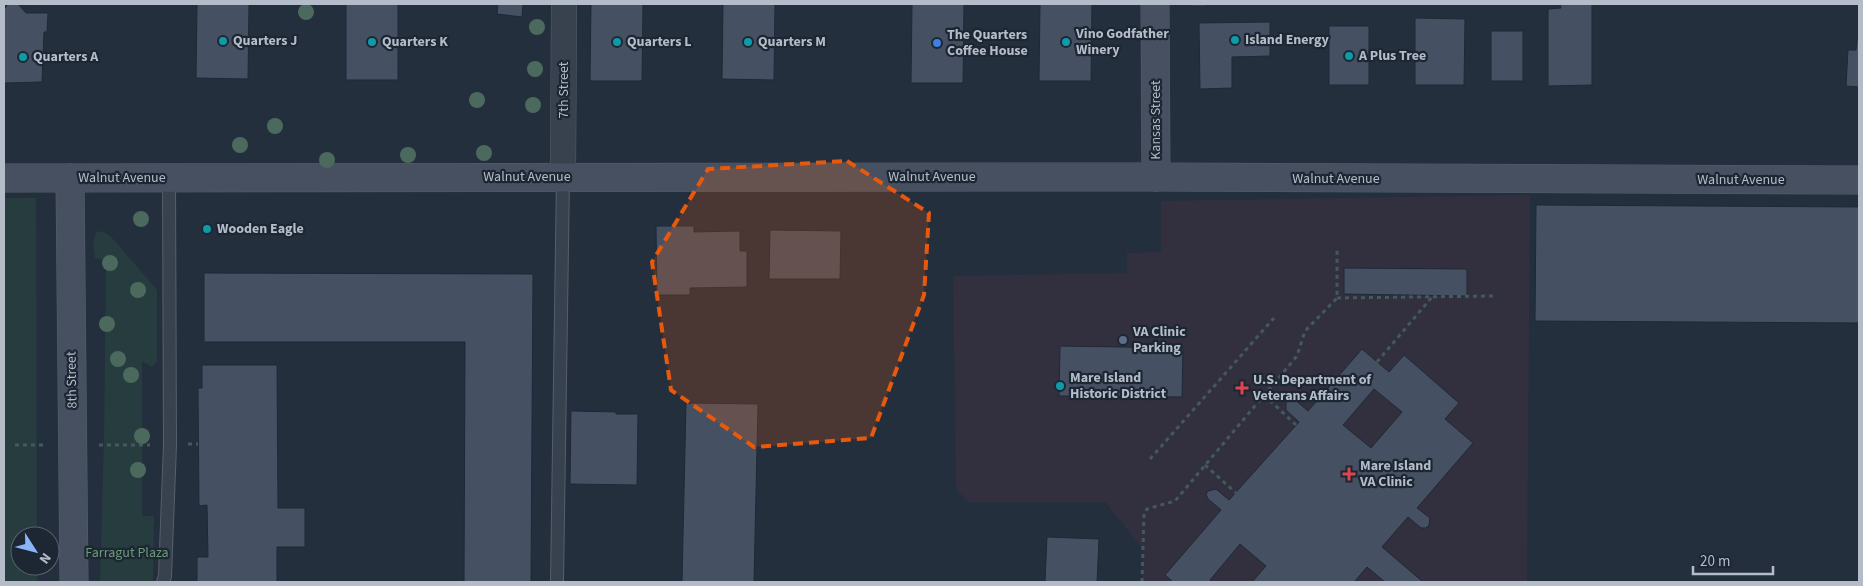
<svg xmlns="http://www.w3.org/2000/svg" width="1863" height="586" font-family="'Source Sans 3',sans-serif">
<style>
.medical{fill:#32303f}
.green{fill:#263c3f}
.building{fill:#455162;stroke:#1f2835;fill-rule:evenodd}
.lines{fill:none;stroke-linecap:round;stroke-linejoin:round}
.lane-casing{stroke:#565f6c;stroke-width:14}
.street-casing{stroke:#565f6c;stroke-width:26}
.secondary-casing{stroke:#565f6c;stroke-width:29}
.path{stroke:#44595c;stroke-width:3;stroke-dasharray:4 4;stroke-linecap:butt}
.lane{stroke:#38414e;stroke-width:12}
.street{stroke:#38414e;stroke-width:25}
.secondary{stroke:#465061;stroke-width:28}
.tree{fill:#4b6a5d}
.marked{fill:#e8590c;fill-opacity:0.2;stroke:#e8590c;stroke-width:4;stroke-dasharray:10 6;stroke-linejoin:round}
.culture-dot{fill:#0f9aa8;stroke:#1d2633;stroke-width:2}
.shop-dot{fill:#3f7fe0;stroke:#1d2633;stroke-width:2}
.service-dot{fill:#5c6f8a;stroke:#1d2633;stroke-width:2}
.health-dot{fill:#e0444e;stroke:#1d2633;stroke-width:2}
.labels{text-anchor:middle;dominant-baseline:central;stroke-width:4.5;stroke-linejoin:round;paint-order:stroke}
.poi-label{font-size:14px;font-weight:bold;fill:#b4bcc9;stroke:#1d2633;text-anchor:start}
.street-label{font-size:14px;fill:#b4bcc9;stroke:#1d2633}
.park-label{font-size:14px;fill:#6b9a76;stroke:#1d2633}
</style>
<rect width="100%" height="100%" fill="#242f3e"/>
<path class="medical" d="M 1530,195 L 1527,582 L 1142,582 L 1143,549 L 1105,502 L 969,502 L 956,489 L 953,276 L 1127,273 L 1127,253 L 1161,252 L 1161,201 Z"/>
<g class="green">
<path d="M 4,198 L 36,198 L 37,536 L 20,536 L 20,566 L 37,566 L 37,582 L 4,582 Z"/>
<path d="M 97,231 L 106,233 L 114,240 L 157,290 L 157,361 L 152,367 L 142,361 L 142,516 L 154,516 L 153,582 L 100,582 L 104,437 L 106,260 L 95,258 L 93,242 Z"/>
</g>
<g class="building">
<path d="M 4,4 L 5,8 L 8,4 L 18,4 L 26,13 L 48,13 L 47,32 L 44,32 L 42,82 L 4,83 Z"/>
<path d="M 197,4 L 249,4 L 248,79 L 196,78 Z"/>
<rect x="346" y="4" width="52" height="76"/>
<path d="M 498,4 L 523,4 L 522,17 L 497,14 Z"/>
<path d="M 591,4 L 643,4 L 642,81 L 590,81 Z"/>
<path d="M 723,4 L 775,4 L 774,80 L 722,79 Z"/>
<path d="M 912,4 L 964,4 L 963,83 L 911,83 Z"/>
<path d="M 1040,4 L 1092,4 L 1091,81 L 1039,81 Z"/>
<rect x="1190" y="4" width="17" height="2"/>
<path d="M 1560,4 L 1592,4 L 1592,85 L 1548,86 L 1548,9 L 1561,8 Z"/>
<path d="M 1415,18 L 1465,19 L 1464,85 L 1415,85 Z"/>
<path d="M 1270,22 L 1270,56 L 1232,57 L 1232,88 L 1200,89 L 1199,23 Z"/>
<path d="M 1859,23 L 1859,87 L 1846,86 L 1848,50 L 1856,50 Z"/>
<rect x="1329" y="26" width="40" height="59"/>
<rect x="1491" y="31" width="32" height="50"/>
<path d="M 1536,205 L 1859,207 L 1859,323 L 1535,321 Z"/>
<path d="M 656,226 L 694,226 L 694,232 L 740,231 L 740,251 L 747,251 L 747,287 L 690,288 L 690,295 L 657,295 Z"/>
<path d="M 770,230 L 841,231 L 840,279 L 769,279 Z"/>
<path d="M 1344,268 L 1467,269 L 1467,296 L 1344,294 Z"/>
<path d="M 204,273 L 533,274 L 531,582 L 464,582 L 465,342 L 204,342 Z"/>
<path d="M 1060,346 L 1183,348 L 1182,397 L 1059,396 Z"/>
<path d="M 1362,349 L 1389,372 L 1404,355 L 1459,403 L 1445,419 L 1473,443 L 1417,508 L 1430,518 L 1429,525 L 1426,528 L 1421,528 L 1408,517 L 1382,547 L 1423,582 L 1385,582 L 1367,567 L 1354,582 L 1252,582 L 1266,566 L 1240,544 L 1210,580 L 1213,582 L 1173,582 L 1165,575 L 1221,510 L 1208,499 L 1206,494 L 1208,491 L 1216,489 L 1229,500 L 1299,422 L 1286,410 L 1286,401 L 1289,398 L 1293,398 L 1308,411 ZM 1374,389 L 1402,412 L 1371,448 L 1343,425 Z"/>
<path d="M 202,365 L 277,365 L 278,508 L 305,508 L 305,547 L 277,547 L 277,582 L 197,582 L 197,557 L 208,557 L 207,505 L 199,506 L 198,388 L 202,388 Z"/>
<path d="M 686,403 L 758,404 L 754,582 L 682,582 Z"/>
<path d="M 571,411 L 616,412 L 616,414 L 638,414 L 637,485 L 570,484 Z"/>
<path d="M 1047,537 L 1099,539 L 1097,582 L 1045,582 Z"/>
</g>
<g class="lines">
<g class="lane-casing">
<g id="lane">
<path d="M 163,582 L 165,576 L 170,445 L 169,177"/>
<path d="M 557,582 L 563,177"/>
</g>
</g>
<g class="street-casing">
<path id="street" d="M 563,177 L 564,4"/>
</g>
<g class="secondary-casing">
<g id="secondary">
<path d="M 1155,4 L 1156,177"/>
<path d="M 4,178 L 1156,177 L 1859,180"/>
<path d="M 70,178 L 74,582"/>
</g>
</g>
<g class="path">
<path d="M 1337,298 L 1494,296"/>
<path d="M 1377,362 L 1432,297"/>
<path d="M 1264,395 L 1296,425"/>
<path d="M 188,444 L 198,444"/>
<path d="M 15,445 L 47,445"/>
<path d="M 99,445 L 150,445"/>
<path d="M 1150,459 L 1274,318"/>
<path d="M 1205,465 L 1236,493"/>
<path d="M 1142,582 L 1144,513 L 1147,509 L 1175,501 L 1297,356 L 1305,331 L 1337,298 L 1337,250"/>
</g>
<use href="#lane" class="lane"/>
<use href="#street" class="street"/>
<use href="#secondary" class="secondary"/>
</g>
<g class="tree">
<circle cx="306" cy="12" r="8"/>
<circle cx="537" cy="27" r="8"/>
<circle cx="535" cy="69" r="8"/>
<circle cx="477" cy="100" r="8"/>
<circle cx="533" cy="105" r="8"/>
<circle cx="275" cy="126" r="8"/>
<circle cx="240" cy="145" r="8"/>
<circle cx="484" cy="153" r="8"/>
<circle cx="408" cy="155" r="8"/>
<circle cx="327" cy="160" r="8"/>
<circle cx="141" cy="219" r="8"/>
<circle cx="110" cy="263" r="8"/>
<circle cx="138" cy="290" r="8"/>
<circle cx="107" cy="324" r="8"/>
<circle cx="118" cy="359" r="8"/>
<circle cx="131" cy="375" r="8"/>
<circle cx="142" cy="436" r="8"/>
<circle cx="138" cy="470" r="8"/>
</g>
<path class="marked" d="M 847,161 L 929,213 L 924,295 L 871,438 L 754,447 L 671,390 L 652,262 L 708,169 Z"/>
<g class="culture-dot">
<circle cx="1235" cy="40" r="5"/>
<circle cx="223" cy="41" r="5"/>
<circle cx="372" cy="42" r="5"/>
<circle cx="617" cy="42" r="5"/>
<circle cx="748" cy="42" r="5"/>
<circle cx="1066" cy="42" r="5"/>
<circle cx="1349" cy="56" r="5"/>
<circle cx="23" cy="57" r="5"/>
<circle cx="207" cy="229" r="5"/>
<circle cx="1060" cy="386" r="5"/>
</g>
<circle class="shop-dot" cx="937" cy="43" r="5"/>
<circle class="service-dot" cx="1123" cy="340" r="5"/>
<g class="health-dot">
<path d="M1239.5 380.5h5v5h5v5h-5v5h-5v-5h-5v-5h5z"/>
<path d="M1346.5 466.5h5v5h5v5h-5v5h-5v-5h-5v-5h5z"/>
</g>
<g class="labels">
<g class="poi-label">
<text x="1076" y="34">Vino Godfather<tspan x="1076" dy="16">Winery</tspan></text>
<text x="947" y="35">The Quarters<tspan x="947" dy="16">Coffee House</tspan></text>
<text x="1245" y="40">Island Energy</text>
<text x="233" y="41">Quarters J</text>
<text x="382" y="42">Quarters K</text>
<text x="627" y="42">Quarters L</text>
<text x="758" y="42">Quarters M</text>
<text x="1359" y="56">A Plus Tree</text>
<text x="33" y="57">Quarters A</text>
<text x="217" y="229">Wooden Eagle</text>
<text x="1133" y="332">VA Clinic<tspan x="1133" dy="16">Parking</tspan></text>
<text x="1070" y="378">Mare Island<tspan x="1070" dy="16">Historic District</tspan></text>
<text x="1253" y="380">U.S. Department of<tspan x="1253" dy="16">Veterans Affairs</tspan></text>
<text x="1360" y="466">Mare Island<tspan x="1360" dy="16">VA Clinic</tspan></text>
</g>
<g class="street-label">
<text transform="translate(564 90) rotate(-90)">7th Street</text>
<text transform="translate(1156 120) rotate(-90)">Kansas Street</text>
<text x="527" y="177">Walnut Avenue</text>
<text x="932" y="177">Walnut Avenue</text>
<text x="122" y="178">Walnut Avenue</text>
<text x="1336" y="179">Walnut Avenue</text>
<text x="1741" y="180">Walnut Avenue</text>
<text transform="translate(72 380) rotate(-91)">8th Street</text>
</g>
<g class="park-label">
<text x="127" y="553">Farragut Plaza</text>
</g>
</g>
<rect width="1863" height="586" fill="none" stroke="#b4bcc9" stroke-width="10"/>
<g transform="translate(35 551) rotate(126)"><circle r="24" fill="#1d2633" stroke="#59626f"/>
<path d="M0-4L9 19L0 12L-9 19Z" fill="#8ab4f8"/>
<text y="-8" font-size="14" font-weight="bold" text-anchor="middle" fill="#b4bcc9">N</text>
</g>
<path d="M1693 566v8h80v-8" fill="none" stroke="#b4bcc9" stroke-width="2.5"/>
<text x="1700" y="566" font-size="15" fill="#b4bcc9" stroke="#1d2633" stroke-width="4" paint-order="stroke">20 m</text>
</svg>
